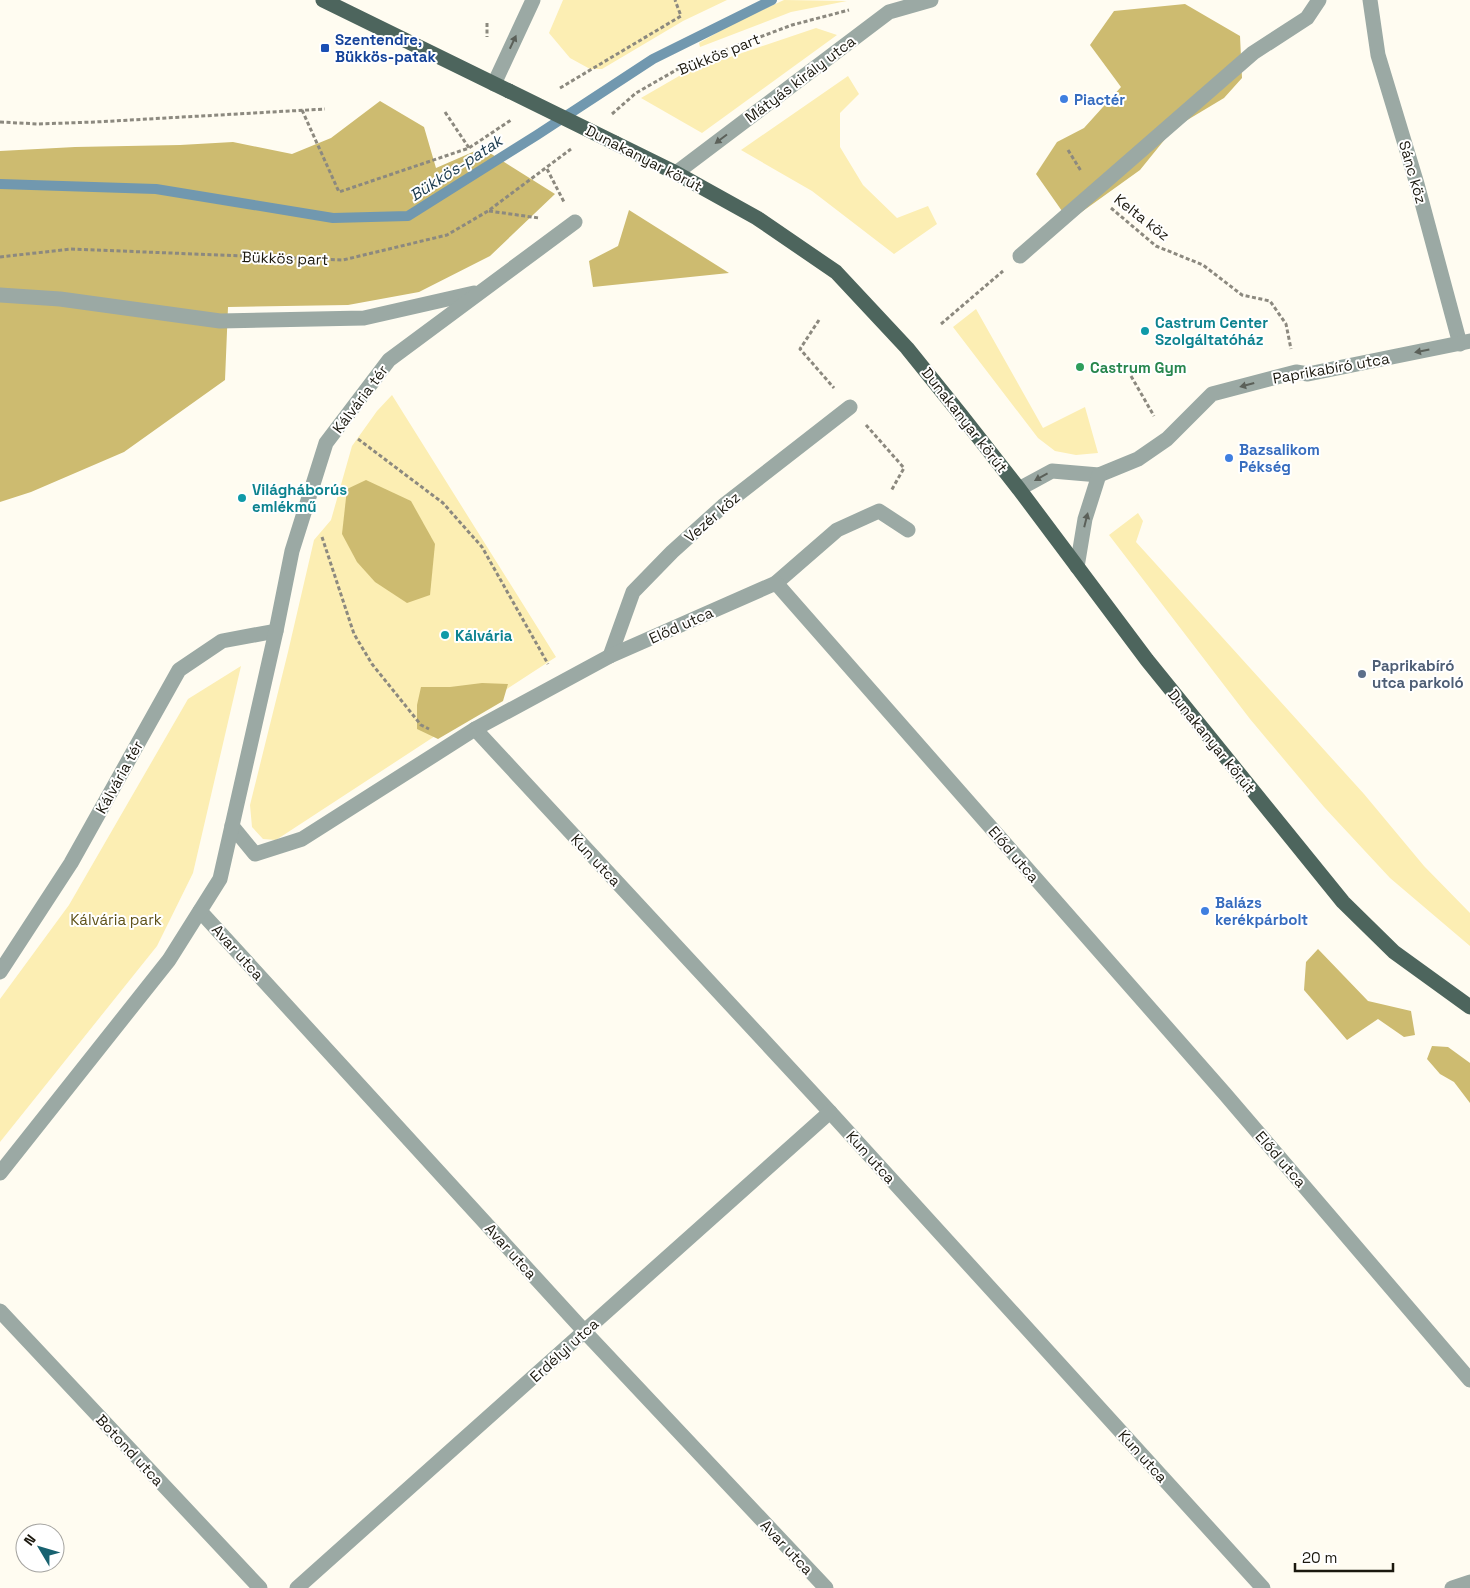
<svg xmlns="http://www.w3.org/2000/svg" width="1470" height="1588" font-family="'Space Grotesk',sans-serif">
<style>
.green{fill:#fceeb3}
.forest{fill:#cdbb70}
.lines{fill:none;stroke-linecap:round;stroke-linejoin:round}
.stream{stroke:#7198af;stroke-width:10}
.path{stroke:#8c897f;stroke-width:3;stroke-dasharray:4 2.5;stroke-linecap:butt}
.minor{stroke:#9ba9a4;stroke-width:15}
.major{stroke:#4d655d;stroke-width:15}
.major-bridge{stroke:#4d655d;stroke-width:15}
.oneway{fill:#5b6059}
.transit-dot{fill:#1a4fb4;stroke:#fff;stroke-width:2}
.shop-dot{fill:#3f7fe0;stroke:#fff;stroke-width:2}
.culture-dot{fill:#0f9aa8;stroke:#fff;stroke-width:2}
.leisure-dot{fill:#2e9e5b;stroke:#fff;stroke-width:2}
.service-dot{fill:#5c6f8a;stroke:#fff;stroke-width:2}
.labels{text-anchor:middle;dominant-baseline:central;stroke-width:4;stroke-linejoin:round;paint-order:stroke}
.transit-label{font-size:15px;font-weight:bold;fill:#164399;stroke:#fff;text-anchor:start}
.street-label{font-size:15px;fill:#1b180e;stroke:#fff}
.shop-label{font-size:15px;font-weight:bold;fill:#366cbe;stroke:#fff;text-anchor:start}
.culture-label{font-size:15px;font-weight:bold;fill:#0d838f;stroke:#fff;text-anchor:start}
.leisure-label{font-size:15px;font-weight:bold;fill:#27864d;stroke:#fff;text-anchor:start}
.service-label{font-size:15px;font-weight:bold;fill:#4e5e75;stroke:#fff;text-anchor:start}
.park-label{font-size:15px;fill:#5f5219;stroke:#fff}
.water-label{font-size:16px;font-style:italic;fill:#18384c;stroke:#fff}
</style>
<rect width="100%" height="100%" fill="#fffcf1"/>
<g class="green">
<path d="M 563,0 L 727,0 L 683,21 L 602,69 L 590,69 L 570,58 L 549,33 Z"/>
<path d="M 784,0 L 847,1 L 791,12 L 700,47 L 699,43 L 734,23 Z"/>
<path d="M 816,28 L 837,35 L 702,133 L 641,98 L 686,72 Z"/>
<path d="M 848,76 L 859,94 L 840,113 L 840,147 L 863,185 L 897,218 L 928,206 L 937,224 L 894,254 L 812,191 L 741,150 Z"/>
<path d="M 976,309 L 1043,428 L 1085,407 L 1098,453 L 1076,455 L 1055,451 L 1038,438 L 953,327 Z"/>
<path d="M 392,395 L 556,657 L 276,840 L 263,839 L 252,827 L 250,805 L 288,652 L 314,540 L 331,520 L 352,446 L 377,411 Z"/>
<path d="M 1138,513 L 1143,521 L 1136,542 L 1364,794 L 1424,866 L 1470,913 L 1470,946 L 1390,878 L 1324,807 L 1250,719 L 1109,535 Z"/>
<path d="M 241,666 L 193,873 L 157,946 L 0,1142 L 0,999 L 69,905 L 188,699 Z"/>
</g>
<g class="forest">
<path d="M 1185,4 L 1240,36 L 1242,78 L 1224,98 L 1174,128 L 1140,170 L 1069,221 L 1036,174 L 1057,142 L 1084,128 L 1121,87 L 1090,45 L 1114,11 Z"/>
<path d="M 380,101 L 424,127 L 436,168 L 482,148 L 555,194 L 490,256 L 419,292 L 348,305 L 228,307 L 225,380 L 124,452 L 31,492 L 0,502 L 0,151 L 75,147 L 180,145 L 233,142 L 292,154 L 331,138 Z"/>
<path d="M 629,210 L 729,273 L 593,287 L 589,261 L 618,246 Z"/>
<path d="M 366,480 L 411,501 L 435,544 L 430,595 L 407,603 L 375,582 L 357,562 L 342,534 L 347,489 Z"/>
<path d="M 482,683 L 508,684 L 503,701 L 438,739 L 417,729 L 417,705 L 421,687 L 450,687 Z"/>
<path d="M 1318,949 L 1368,1001 L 1411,1011 L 1415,1035 L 1404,1037 L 1378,1019 L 1347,1040 L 1304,990 L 1306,962 Z"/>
<path d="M 1432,1046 L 1448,1047 L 1470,1063 L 1470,1103 L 1454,1082 L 1440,1074 L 1427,1059 Z"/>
</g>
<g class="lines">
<path class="stream" d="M 0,184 L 156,189 L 333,218 L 408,216 L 537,135 L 653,59 L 772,0"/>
<g class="path">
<path d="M 487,23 L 487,37"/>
<path d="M 560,88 L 681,16 L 675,0"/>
<path d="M 302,110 L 339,192 L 469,148 L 511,120"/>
<path d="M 445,112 L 469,148"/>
<path d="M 612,114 L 636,93 L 685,65 L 792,25 L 849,10"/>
<path d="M 0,122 L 38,124 L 95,122 L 325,109"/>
<path d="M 1068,150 L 1081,171"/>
<path d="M 547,169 L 564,202"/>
<path d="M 1111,208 L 1156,246 L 1203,265 L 1242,295 L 1270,301 L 1286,324 L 1291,349"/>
<path d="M 489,211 L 539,218"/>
<path d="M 0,257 L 71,249 L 343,260 L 447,235 L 488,211 L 571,149"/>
<path d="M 819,320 L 800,349 L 834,388"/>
<path d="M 941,324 L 1003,271"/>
<path d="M 1131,376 L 1154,416"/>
<path d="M 866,425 L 904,468 L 891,491"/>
<path d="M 358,439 L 443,503 L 482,547 L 548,664"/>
<path d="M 322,537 L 354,634 L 372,664 L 421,725 L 429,729"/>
</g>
<g class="minor">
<path d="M 1370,0 L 1378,55 L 1417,184 L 1460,344"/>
<path d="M 494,84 L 533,0"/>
<path d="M 676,173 L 889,12 L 931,0"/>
<path d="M 1020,256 L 1253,53 L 1307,18 L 1319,0"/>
<path d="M 0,295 L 60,299 L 220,321 L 364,318 L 474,293"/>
<path d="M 1019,489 L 1052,471 L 1099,475 L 1138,459 L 1167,439 L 1212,394 L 1296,372 L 1308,374 L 1470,341"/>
<path d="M 1077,567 L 1085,519 L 1099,475"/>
<path d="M 776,583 L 837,530 L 879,511 L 908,530"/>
<path d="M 610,656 L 633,592 L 672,552 L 723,506 L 850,407"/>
<path d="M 475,729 L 830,1112 L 1263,1588"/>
<path d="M 232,826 L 255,854 L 302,839 L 475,729 L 610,656 L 776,583 L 1225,1094 L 1470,1380"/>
<path d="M 200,911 L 585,1332 L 826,1588"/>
<path d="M 0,972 L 71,863 L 179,670 L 222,641 L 276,631"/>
<path d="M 0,1173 L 169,960 L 220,879 L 276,631 L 292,551 L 326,443 L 389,360 L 575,222"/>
<path d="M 0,1311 L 260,1588"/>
<path d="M 297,1588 L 830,1112"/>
<path d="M 1452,1588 L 1470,1582"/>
</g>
<g class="major">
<path d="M 323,0 L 509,91"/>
<path d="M 615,143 L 676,173 L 757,218 L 836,272 L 907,348 L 961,415 L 1019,489 L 1147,660 L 1343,902 L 1394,952 L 1470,1007"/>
</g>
<path class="major-bridge" d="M 509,91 L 615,143"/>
</g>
<defs><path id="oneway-solid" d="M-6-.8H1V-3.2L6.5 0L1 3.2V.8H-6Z" transform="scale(1.25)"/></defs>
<g class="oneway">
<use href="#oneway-solid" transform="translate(513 42) rotate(-65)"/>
<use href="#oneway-solid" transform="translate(721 139) rotate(143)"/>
<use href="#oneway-solid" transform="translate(1422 351) rotate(169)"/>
<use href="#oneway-solid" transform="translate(1247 385) rotate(165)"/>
<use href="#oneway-solid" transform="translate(1041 477) rotate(151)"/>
<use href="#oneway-solid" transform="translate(1086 520) rotate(-76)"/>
</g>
<rect class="transit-dot" x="320" y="43" width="10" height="10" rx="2.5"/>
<g class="shop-dot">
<circle cx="1064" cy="99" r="5"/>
<circle cx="1229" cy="458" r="5"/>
<circle cx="1205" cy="911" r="5"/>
</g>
<g class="culture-dot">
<circle cx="1145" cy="331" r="5"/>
<circle cx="242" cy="498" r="5"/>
<circle cx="445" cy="635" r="5"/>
</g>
<circle class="leisure-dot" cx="1080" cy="367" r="5"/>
<circle class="service-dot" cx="1362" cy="674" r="5"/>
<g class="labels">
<g class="transit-label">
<text x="335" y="39">Szentendre,<tspan x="335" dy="17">Bükkös-patak</tspan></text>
</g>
<g class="street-label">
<text transform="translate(719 54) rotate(-22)">Bükkös part</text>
<text transform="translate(800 79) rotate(-37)">Mátyás király utca</text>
<text transform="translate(644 158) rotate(27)">Dunakanyar körút</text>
<text transform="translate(1413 172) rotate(74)">Sánc köz</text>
<text transform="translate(1142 217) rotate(38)">Kelta köz</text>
<text transform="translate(285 258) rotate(2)">Bükkös part</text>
<text transform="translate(1331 368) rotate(-10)">Paprikabíró utca</text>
<text transform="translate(360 399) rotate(-53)">Kálvária tér</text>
<text transform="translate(965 420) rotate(52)">Dunakanyar körút</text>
<text transform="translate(712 517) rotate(-41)">Vezér köz</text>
<text transform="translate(681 625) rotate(-24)">Előd utca</text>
<text transform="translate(1212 741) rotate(51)">Dunakanyar körút</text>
<text transform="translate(119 777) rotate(-61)">Kálvária tér</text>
<text transform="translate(1014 854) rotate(49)">Előd utca</text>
<text transform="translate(596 860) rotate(47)">Kun utca</text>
<text transform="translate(238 952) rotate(48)">Avar utca</text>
<text transform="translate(871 1157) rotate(48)">Kun utca</text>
<text transform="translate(1281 1159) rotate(49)">Előd utca</text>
<text transform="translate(511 1251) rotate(48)">Avar utca</text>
<text transform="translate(564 1350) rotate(-42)">Erdélyi utca</text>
<text transform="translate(130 1450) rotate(47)">Botond utca</text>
<text transform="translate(1143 1456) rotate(48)">Kun utca</text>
<text transform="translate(787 1547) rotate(47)">Avar utca</text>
</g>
<g class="shop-label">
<text x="1074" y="99">Piactér</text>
<text x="1239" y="449">Bazsalikom<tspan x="1239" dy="17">Pékség</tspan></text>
<text x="1215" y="902">Balázs<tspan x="1215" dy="17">kerékpárbolt</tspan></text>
</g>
<g class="culture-label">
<text x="1155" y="322">Castrum Center<tspan x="1155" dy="17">Szolgáltatóház</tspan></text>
<text x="252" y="489">Világháborús<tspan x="252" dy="17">emlékmű</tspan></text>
<text x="455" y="635">Kálvária</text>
</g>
<g class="leisure-label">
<text x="1090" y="367">Castrum Gym</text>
</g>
<g class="service-label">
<text x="1372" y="665">Paprikabíró<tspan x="1372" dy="17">utca parkoló</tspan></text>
</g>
<g class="park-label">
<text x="116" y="919">Kálvária park</text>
</g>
<g class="water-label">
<text transform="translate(456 168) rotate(-33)">Bükkös-patak</text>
</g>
</g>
<g transform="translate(40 1548) rotate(308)"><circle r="24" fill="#ffffff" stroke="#a4a39f"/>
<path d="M0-4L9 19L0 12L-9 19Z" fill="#186270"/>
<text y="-8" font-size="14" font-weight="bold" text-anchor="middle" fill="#1b180e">N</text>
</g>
<path d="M1295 1563v8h98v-8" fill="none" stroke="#1b180e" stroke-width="2.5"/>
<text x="1302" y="1563" font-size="15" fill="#1b180e" stroke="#ffffff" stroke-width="4" paint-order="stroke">20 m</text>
</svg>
